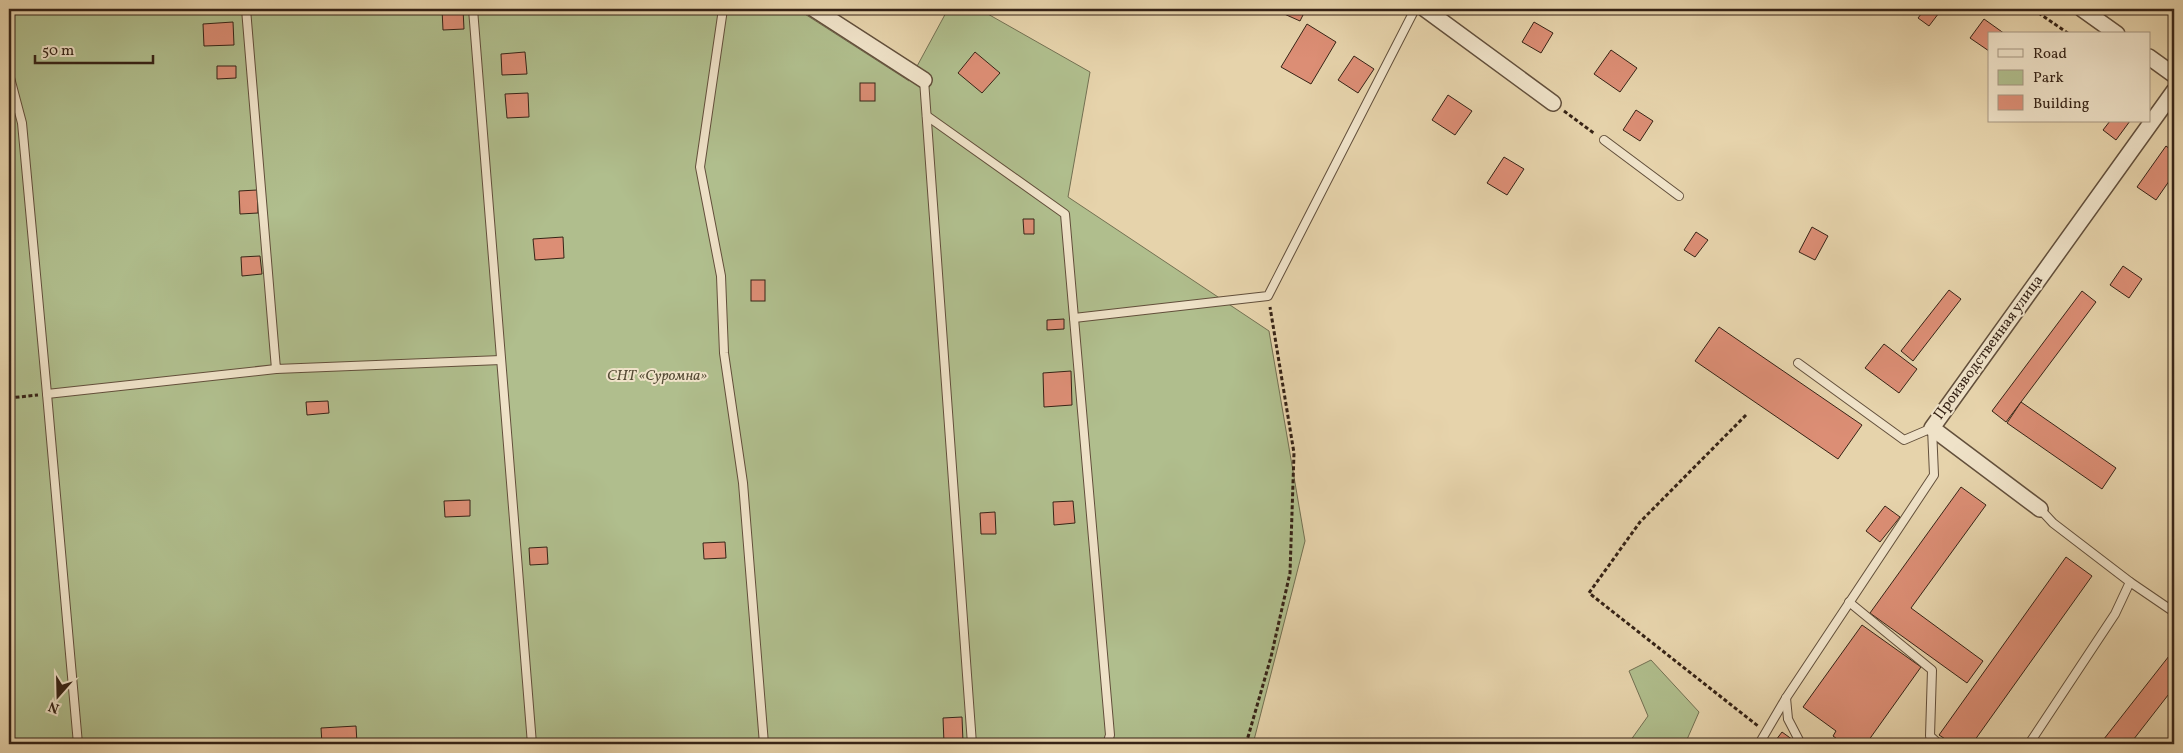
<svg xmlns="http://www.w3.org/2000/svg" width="2183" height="753" font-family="Vollkorn,serif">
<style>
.green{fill:#b0be8d;stroke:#737052}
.building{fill:#dc8e75;stroke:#362316}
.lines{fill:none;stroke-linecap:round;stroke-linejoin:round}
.lane-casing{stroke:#624f3b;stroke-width:10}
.street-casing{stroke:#624f3b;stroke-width:18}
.path{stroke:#362316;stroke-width:3;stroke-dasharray:4 2.5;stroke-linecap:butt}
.lane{stroke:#efe2c8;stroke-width:8}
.street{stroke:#efe2c8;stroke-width:15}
.labels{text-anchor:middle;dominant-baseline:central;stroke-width:4;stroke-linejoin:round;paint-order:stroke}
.street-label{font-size:15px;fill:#362316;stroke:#efe2c8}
.park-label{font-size:15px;font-style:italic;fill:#544a34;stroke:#efe2c8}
</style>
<rect width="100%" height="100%" fill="#e6d3ab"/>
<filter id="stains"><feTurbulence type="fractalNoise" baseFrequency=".004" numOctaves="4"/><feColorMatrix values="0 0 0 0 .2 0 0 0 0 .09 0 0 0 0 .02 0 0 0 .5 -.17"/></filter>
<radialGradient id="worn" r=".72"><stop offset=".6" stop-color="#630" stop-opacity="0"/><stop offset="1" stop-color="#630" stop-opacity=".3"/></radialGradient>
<g class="green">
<path d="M 9,9 L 797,9 L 909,81 L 948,9 L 979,9 L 1090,72 L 1068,197 L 1269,331 L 1305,541 L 1253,744 L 9,744 Z"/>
<path d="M 1651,660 L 1699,712 L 1685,744 L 1628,744 L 1648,716 L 1629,671 Z"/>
</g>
<g class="building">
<path d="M 442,9 L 463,9 L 464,29 L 443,30 Z"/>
<path d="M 1273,9 L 1306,9 L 1300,21 Z"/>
<path d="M 1925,9 L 1942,9 L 1929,26 L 1918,18 Z"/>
<path d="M 1984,19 L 2005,34 L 1989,34 L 1989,51 L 1970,38 Z"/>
<path d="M 233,22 L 234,45 L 204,46 L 203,24 Z"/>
<path d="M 1534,22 L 1553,33 L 1541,53 L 1522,42 Z"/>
<path d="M 1307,24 L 1336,42 L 1311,84 L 1281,67 Z"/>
<path d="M 1611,50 L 1637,68 L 1620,92 L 1594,74 Z"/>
<path d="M 525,52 L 527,74 L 502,75 L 501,54 Z"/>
<path d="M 975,52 L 1000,73 L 982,93 L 958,73 Z"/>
<path d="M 1354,56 L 1374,69 L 1358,93 L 1338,80 Z"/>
<path d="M 217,66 L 236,66 L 236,78 L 217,79 Z"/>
<rect x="860" y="83" width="15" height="18"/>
<path d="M 528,93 L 529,117 L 507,118 L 505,94 Z"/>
<path d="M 1448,95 L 1472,111 L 1455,135 L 1432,120 Z"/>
<path d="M 1636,110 L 1653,121 L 1640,141 L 1623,130 Z"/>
<path d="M 2110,121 L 2130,121 L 2116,140 L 2103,130 Z"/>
<path d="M 2166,146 L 2174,152 L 2174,174 L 2156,200 L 2137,187 Z"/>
<path d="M 1504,157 L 1524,169 L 1507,195 L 1487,183 Z"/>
<path d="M 257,190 L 258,213 L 240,214 L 239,191 Z"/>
<path d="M 1023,219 L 1034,219 L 1034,234 L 1024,234 Z"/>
<path d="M 1812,227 L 1828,236 L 1815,260 L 1799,252 Z"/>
<path d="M 1696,232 L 1708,240 L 1695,257 L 1684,250 Z"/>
<path d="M 563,237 L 564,258 L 535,260 L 533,239 Z"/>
<path d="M 260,256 L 262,274 L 242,276 L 241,257 Z"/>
<path d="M 2123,266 L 2142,279 L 2129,298 L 2110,285 Z"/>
<rect x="751" y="280" width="14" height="21"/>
<path d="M 1949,290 L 1961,299 L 1913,361 L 1901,351 Z"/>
<path d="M 2082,291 L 2096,302 L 2006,422 L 1992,411 Z"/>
<path d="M 1064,319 L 1064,329 L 1047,330 L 1047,320 Z"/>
<path d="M 1719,327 L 1862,425 L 1838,459 L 1695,361 Z"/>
<path d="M 1884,344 L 1917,369 L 1899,393 L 1865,368 Z"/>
<path d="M 1071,371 L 1072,405 L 1044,407 L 1043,373 Z"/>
<path d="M 328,401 L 329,413 L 307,415 L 306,402 Z"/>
<path d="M 2021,402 L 2116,468 L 2102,489 L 2007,423 Z"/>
<path d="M 1961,487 L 1986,505 L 1911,608 L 1983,661 L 1967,683 L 1870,613 Z"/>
<path d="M 470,500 L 470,516 L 445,517 L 444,501 Z"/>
<path d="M 1073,501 L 1075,523 L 1054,525 L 1053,502 Z"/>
<path d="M 1885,506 L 1900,517 L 1880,542 L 1866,531 Z"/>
<path d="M 995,512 L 996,534 L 981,534 L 980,513 Z"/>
<path d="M 725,542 L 726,558 L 704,559 L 703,543 Z"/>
<path d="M 547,547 L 548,564 L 530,565 L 529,548 Z"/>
<path d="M 2066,557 L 2092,576 L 1972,744 L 1953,744 L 1939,735 Z"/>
<path d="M 1862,625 L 1921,667 L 1866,744 L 1844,744 L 1833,736 L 1836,731 L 1803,707 Z"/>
<path d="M 2169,656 L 2174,661 L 2174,691 L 2172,690 L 2130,744 L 2100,744 Z"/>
<path d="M 962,717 L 963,742 L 944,743 L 943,718 Z"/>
<path d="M 356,726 L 357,743 L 322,744 L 321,728 Z"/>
<path d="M 1782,732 L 1793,740 L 1790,744 L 1773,744 Z"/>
</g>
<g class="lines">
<g class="lane-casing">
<g id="lane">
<path d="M 246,9 L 276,369 L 501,360"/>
<path d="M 473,9 L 532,744"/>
<path d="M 723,9 L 700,167 L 721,276 L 724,353 L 743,483 L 764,744"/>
<path d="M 9,74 L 22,123 L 47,394 L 78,744"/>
<path d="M 924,80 L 972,744"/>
<path d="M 927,116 L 1065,214 L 1110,735 L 1107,744"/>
<path d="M 1604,140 L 1679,196"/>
<path d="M 1074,318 L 1268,296 L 1415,9"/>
<path d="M 47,394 L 276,369"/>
<path d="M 2040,509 L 2053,523 L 2130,582"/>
<path d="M 1849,602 L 1932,670 L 1930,736 L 1939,744"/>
<path d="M 1786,698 L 1788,719 L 1801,744"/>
<path d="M 1759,744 L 1786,698 L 1934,475 L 1932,428 L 1904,440 L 1798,363"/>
<path d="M 2029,744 L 2115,614 L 2130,582 L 2174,612"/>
</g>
</g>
<g class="street-casing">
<g id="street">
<path d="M 814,9 L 924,80"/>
<path d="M 1425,9 L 1553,103"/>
<path d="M 2082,9 L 2117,34"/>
<path d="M 2149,57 L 2174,75"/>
<path d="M 2040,509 L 1932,428 L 2174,91"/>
</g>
</g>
<g class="path">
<path d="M 2033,9 L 2069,34"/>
<path d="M 1564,111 L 1595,134"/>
<path d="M 9,398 L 38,395"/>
<path d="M 1746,415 L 1640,522 L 1589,593 L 1758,726"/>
<path d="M 1246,744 L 1271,657 L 1290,573 L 1294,453 L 1270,307"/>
</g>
<use href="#lane" class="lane"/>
<use href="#street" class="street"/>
</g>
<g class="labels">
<g class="street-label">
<text transform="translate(1989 348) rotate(-54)">Производственная улица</text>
</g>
<g class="park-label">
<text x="657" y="376">СНТ «Суромна»</text>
</g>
</g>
<rect width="2183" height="753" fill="none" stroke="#e6d3ab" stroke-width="30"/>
<rect x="10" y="10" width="2163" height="733" fill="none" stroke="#362316" stroke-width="2.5"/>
<rect x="15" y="15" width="2153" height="723" fill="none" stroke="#362316"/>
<rect x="1988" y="32" width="162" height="90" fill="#efe2c8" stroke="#a59681"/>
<rect x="1998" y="49" width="25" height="8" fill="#efe2c8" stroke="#a59681"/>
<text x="2033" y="58" font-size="15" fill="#362316">Road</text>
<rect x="1998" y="70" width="25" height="15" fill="#b0be8d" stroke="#a59681"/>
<text x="2033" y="82" font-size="15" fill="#362316">Park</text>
<rect x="1998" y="95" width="25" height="15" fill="#dc8e75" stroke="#a59681"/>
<text x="2033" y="108" font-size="15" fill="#362316">Building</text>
<g transform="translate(58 696) rotate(200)" stroke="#efe2c8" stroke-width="4" paint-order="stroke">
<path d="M0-4L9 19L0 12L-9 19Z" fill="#362316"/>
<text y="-8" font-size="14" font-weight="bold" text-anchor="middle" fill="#362316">N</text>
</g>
<path d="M35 55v8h118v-8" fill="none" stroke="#362316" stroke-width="2.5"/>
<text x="42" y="55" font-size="15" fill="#362316" stroke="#efe2c8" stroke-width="4" paint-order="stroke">50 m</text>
<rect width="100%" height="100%" filter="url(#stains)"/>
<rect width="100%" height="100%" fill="url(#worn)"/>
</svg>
